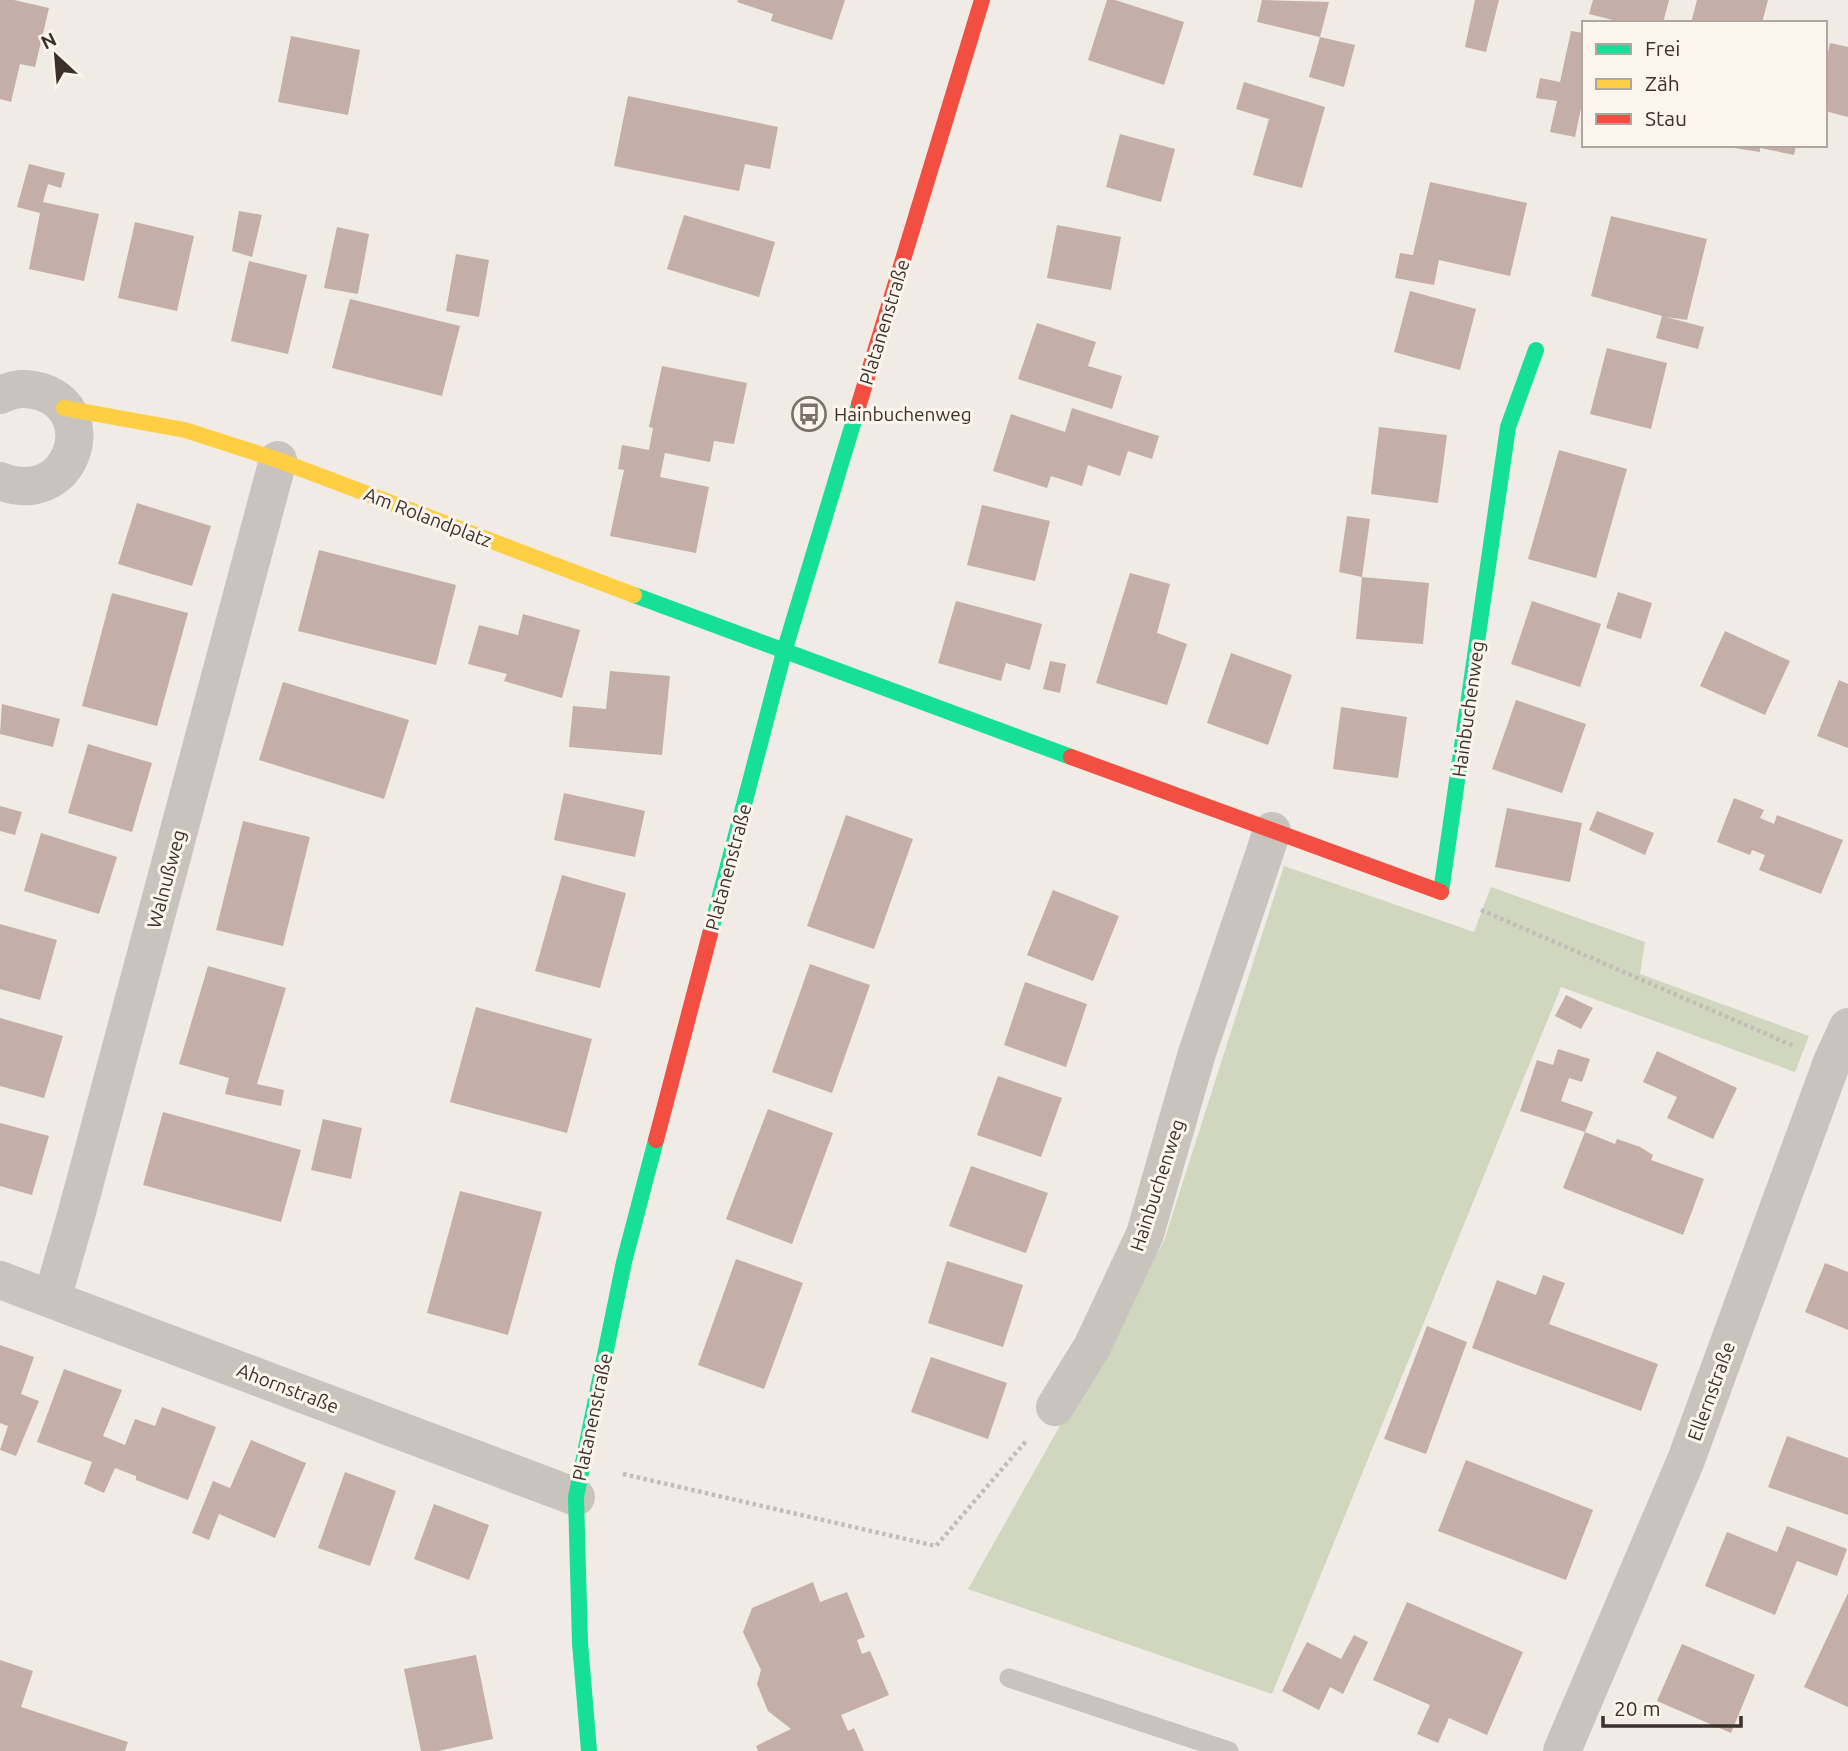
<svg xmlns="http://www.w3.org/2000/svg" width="1848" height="1751" font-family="Ubuntu,sans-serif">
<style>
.green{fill:#d1d6bf}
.building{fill:#c3afa7}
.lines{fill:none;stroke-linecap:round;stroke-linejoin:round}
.path{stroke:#c2bbb6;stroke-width:4.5;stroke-dasharray:3.5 3.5;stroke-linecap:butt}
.lane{stroke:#c9c3be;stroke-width:19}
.street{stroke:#c9c3be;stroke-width:38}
.fast{stroke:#16e098;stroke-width:16}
.slow{stroke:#ffcf43;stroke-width:16}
.jam{stroke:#f24e42;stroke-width:16}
.labels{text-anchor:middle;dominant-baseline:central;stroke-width:6;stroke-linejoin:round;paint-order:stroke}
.street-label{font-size:19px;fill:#3b302b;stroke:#fbf5ee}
.poi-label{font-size:19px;fill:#3b302b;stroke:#fbf5ee;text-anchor:start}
</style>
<rect width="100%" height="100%" fill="#f0ebe5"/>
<path class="green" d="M 1284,866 L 1474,932 L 1491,887 L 1645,942 L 1640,974 L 1809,1036 L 1795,1072 L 1561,987 L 1272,1694 L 968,1589 L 1164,1241 Z"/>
<g class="building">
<path d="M 0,0 L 14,0 L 49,8 L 35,67 L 20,64 L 11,102 L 0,99 Z"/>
<path d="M 738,0 L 845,0 L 832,40 L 771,21 L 773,14 L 737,2 Z"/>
<path d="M 1107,0 L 1115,0 L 1184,22 L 1164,85 L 1088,60 Z"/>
<path d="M 1262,0 L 1329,2 L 1320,37 L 1257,22 Z"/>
<path d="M 1475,0 L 1499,0 L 1486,52 L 1465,47 Z"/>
<path d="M 1593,0 L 1669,0 L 1663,23 L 1625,23 L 1589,14 Z"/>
<path d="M 1697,0 L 1768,0 L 1762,23 L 1691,23 Z"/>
<path d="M 1571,31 L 1584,33 L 1584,94 L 1575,137 L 1550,132 L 1557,101 L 1536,98 L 1540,78 L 1560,82 Z"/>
<path d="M 291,36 L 360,50 L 348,115 L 278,102 Z"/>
<path d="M 1320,37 L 1355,45 L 1344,87 L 1309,77 Z"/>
<path d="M 1830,43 L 1848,47 L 1848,117 L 1825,111 L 1825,65 Z"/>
<path d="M 1244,82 L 1325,107 L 1302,188 L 1253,175 L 1269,119 L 1236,109 Z"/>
<path d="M 628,96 L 778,127 L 770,169 L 745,164 L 739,191 L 614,166 Z"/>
<path d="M 1120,134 L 1175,149 L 1161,202 L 1106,187 Z"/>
<path d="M 1735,145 L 1796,145 L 1794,155 L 1760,148 L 1760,152 L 1734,148 Z"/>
<path d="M 29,164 L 65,173 L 61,188 L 48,184 L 43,202 L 99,214 L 84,281 L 29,269 L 40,213 L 17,207 Z"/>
<path d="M 1430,182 L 1527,203 L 1510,276 L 1439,260 L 1434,285 L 1395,278 L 1400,253 L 1413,255 Z"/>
<path d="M 239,211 L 262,215 L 252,257 L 232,251 Z"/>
<path d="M 684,215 L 775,242 L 759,297 L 667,269 Z"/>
<path d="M 1611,216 L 1707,239 L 1687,320 L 1666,317 L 1704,327 L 1698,349 L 1656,338 L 1662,316 L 1591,296 Z"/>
<path d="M 135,222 L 194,236 L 177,311 L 118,298 Z"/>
<path d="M 1057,225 L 1121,237 L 1111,290 L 1047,278 Z"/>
<path d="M 337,227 L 369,234 L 358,294 L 324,288 Z"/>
<path d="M 456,254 L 489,260 L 479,317 L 446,311 Z"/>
<path d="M 249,261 L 307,275 L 288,354 L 231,341 Z"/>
<path d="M 1410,291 L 1476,309 L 1460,370 L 1394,352 Z"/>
<path d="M 350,299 L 460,326 L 442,396 L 332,368 Z"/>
<path d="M 1037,323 L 1096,342 L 1088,366 L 1122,376 L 1112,409 L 1018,379 Z"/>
<path d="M 1607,348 L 1667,363 L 1651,429 L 1590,414 Z"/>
<path d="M 662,366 L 747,383 L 734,444 L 714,441 L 710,462 L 665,453 L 660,477 L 709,487 L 696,553 L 610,536 L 624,470 L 618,469 L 622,445 L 649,450 L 653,428 L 649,427 Z"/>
<path d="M 1072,408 L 1159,436 L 1152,459 L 1128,451 L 1120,476 L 1088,465 L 1082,486 L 1051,476 L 1047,488 L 993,471 L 1011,414 L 1065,432 Z"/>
<path d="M 1379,427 L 1447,435 L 1438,503 L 1371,494 Z"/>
<path d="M 1559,450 L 1627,469 L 1596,578 L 1528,559 Z"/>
<path d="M 137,503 L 211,526 L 192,586 L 118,564 Z"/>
<path d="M 982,505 L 1050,521 L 1035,581 L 967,565 Z"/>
<path d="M 1347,516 L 1370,519 L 1362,577 L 1339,572 Z"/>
<path d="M 319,550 L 456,585 L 436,665 L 298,631 Z"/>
<path d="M 1130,573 L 1170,584 L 1157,633 L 1187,644 L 1167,705 L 1096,683 Z"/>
<path d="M 1362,577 L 1429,583 L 1423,644 L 1356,639 Z"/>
<path d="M 1618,592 L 1652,603 L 1641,639 L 1606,628 Z"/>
<path d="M 112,593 L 188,613 L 157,726 L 82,706 Z"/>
<path d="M 956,601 L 1042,624 L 1030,670 L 1006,663 L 1001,681 L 938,663 Z"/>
<path d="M 1532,601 L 1601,624 L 1580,687 L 1511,664 Z"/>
<path d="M 523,614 L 580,630 L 562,698 L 504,681 L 507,674 L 468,664 L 479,625 L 518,635 Z"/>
<path d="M 1725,631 L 1790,661 L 1765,715 L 1700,686 Z"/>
<path d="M 1231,653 L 1292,675 L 1268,745 L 1207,723 Z"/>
<path d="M 1050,661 L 1066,664 L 1060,693 L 1043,689 Z"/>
<path d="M 610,671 L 670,676 L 662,755 L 569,747 L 573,706 L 606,709 Z"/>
<path d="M 1839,680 L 1848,684 L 1848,748 L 1817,736 Z"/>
<path d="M 283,682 L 409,720 L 384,799 L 259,760 Z"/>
<path d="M 1516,700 L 1586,724 L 1562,793 L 1492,769 Z"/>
<path d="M 2,704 L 60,719 L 53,747 L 0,734 Z"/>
<path d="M 1341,707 L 1407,717 L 1398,778 L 1333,769 Z"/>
<path d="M 88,744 L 152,763 L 132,832 L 68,813 Z"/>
<path d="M 564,793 L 645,811 L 635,857 L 554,840 Z"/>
<path d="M 1734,798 L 1764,810 L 1760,818 L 1774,824 L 1777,815 L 1843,840 L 1821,894 L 1759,870 L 1765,855 L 1752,850 L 1750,855 L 1717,842 Z"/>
<path d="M 0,806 L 22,812 L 15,835 L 0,831 Z"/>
<path d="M 1507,808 L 1582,823 L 1570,882 L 1495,867 Z"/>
<path d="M 1597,811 L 1654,833 L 1645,855 L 1589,830 Z"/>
<path d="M 846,815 L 913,839 L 874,949 L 807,926 Z"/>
<path d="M 243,821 L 310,837 L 283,946 L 216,930 Z"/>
<path d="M 41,833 L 117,857 L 99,914 L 24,891 Z"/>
<path d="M 562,875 L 626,893 L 600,988 L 535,971 Z"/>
<path d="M 1053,890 L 1119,916 L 1093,981 L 1027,955 Z"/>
<path d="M 0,924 L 57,940 L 40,1000 L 0,989 Z"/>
<path d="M 810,964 L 870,985 L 832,1093 L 772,1072 Z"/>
<path d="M 208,966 L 286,988 L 257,1084 L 284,1090 L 281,1106 L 225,1094 L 229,1078 L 179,1064 Z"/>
<path d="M 1025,982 L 1087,1004 L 1066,1067 L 1004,1045 Z"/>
<path d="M 1566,995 L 1593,1008 L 1581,1029 L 1555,1016 Z"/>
<path d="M 476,1007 L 592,1039 L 567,1133 L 450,1102 Z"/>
<path d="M 0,1018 L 63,1036 L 44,1098 L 0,1086 Z"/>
<path d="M 1558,1049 L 1590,1059 L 1582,1082 L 1569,1078 L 1561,1101 L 1593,1112 L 1585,1132 L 1520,1111 L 1537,1060 L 1553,1065 Z"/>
<path d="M 1657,1051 L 1737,1088 L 1713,1139 L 1667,1118 L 1677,1097 L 1643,1082 Z"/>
<path d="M 998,1076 L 1062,1098 L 1041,1157 L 977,1135 Z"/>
<path d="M 768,1109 L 833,1133 L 792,1244 L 726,1219 Z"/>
<path d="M 163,1112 L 301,1150 L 281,1222 L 143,1185 Z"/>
<path d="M 323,1119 L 362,1128 L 351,1179 L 311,1170 Z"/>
<path d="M 0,1123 L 49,1136 L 32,1195 L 0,1186 Z"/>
<path d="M 1585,1132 L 1615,1144 L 1617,1139 L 1640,1147 L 1653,1155 L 1651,1160 L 1704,1179 L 1683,1235 L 1563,1188 Z"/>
<path d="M 971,1166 L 1048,1193 L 1026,1253 L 949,1226 Z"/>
<path d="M 460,1191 L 542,1212 L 508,1335 L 427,1313 Z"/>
<path d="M 736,1259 L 803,1283 L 764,1389 L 698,1365 Z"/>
<path d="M 947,1261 L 1023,1285 L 1003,1347 L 928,1323 Z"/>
<path d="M 1825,1263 L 1848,1272 L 1848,1330 L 1805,1312 Z"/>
<path d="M 1543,1275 L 1565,1283 L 1549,1324 L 1658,1364 L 1641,1411 L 1472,1348 L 1497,1280 L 1536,1295 Z"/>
<path d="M 1427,1326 L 1467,1342 L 1426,1454 L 1384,1439 Z"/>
<path d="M 0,1345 L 34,1357 L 21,1394 L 39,1401 L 16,1456 L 0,1450 L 8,1426 L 0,1423 Z"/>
<path d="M 931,1357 L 1007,1383 L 988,1439 L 911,1412 Z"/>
<path d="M 64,1369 L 122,1390 L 103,1436 L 125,1445 L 135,1419 L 155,1426 L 162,1407 L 216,1427 L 188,1500 L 136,1480 L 136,1476 L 115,1468 L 104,1493 L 84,1484 L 92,1462 L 37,1442 Z"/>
<path d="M 1787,1436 L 1848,1458 L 1848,1515 L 1768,1487 Z"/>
<path d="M 251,1440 L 306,1463 L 275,1538 L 219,1514 L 209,1540 L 192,1533 L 213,1481 L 230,1488 Z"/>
<path d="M 1466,1460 L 1593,1510 L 1566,1580 L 1438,1531 Z"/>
<path d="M 345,1472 L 396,1491 L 370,1566 L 318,1548 Z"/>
<path d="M 434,1504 L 489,1525 L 469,1580 L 414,1559 Z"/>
<path d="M 1787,1526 L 1847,1549 L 1837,1576 L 1797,1561 L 1775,1615 L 1705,1586 L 1727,1532 L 1777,1552 Z"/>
<path d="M 813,1582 L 820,1602 L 847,1592 L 865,1637 L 857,1640 L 862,1654 L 870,1651 L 889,1695 L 841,1715 L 848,1731 L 854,1728 L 864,1751 L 758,1751 L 756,1746 L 791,1729 L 768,1711 L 757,1684 L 761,1670 L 743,1632 L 752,1608 Z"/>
<path d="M 1848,1593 L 1848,1707 L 1804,1687 Z"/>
<path d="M 1407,1602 L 1523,1652 L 1487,1735 L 1449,1718 L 1438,1743 L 1417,1734 L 1430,1705 L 1373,1680 Z"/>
<path d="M 1354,1635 L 1368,1642 L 1343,1694 L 1330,1687 L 1319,1710 L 1282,1691 L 1307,1642 L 1341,1659 Z"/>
<path d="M 1682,1644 L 1755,1675 L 1731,1733 L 1657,1701 Z"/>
<path d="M 476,1655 L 493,1739 L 438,1751 L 421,1751 L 404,1669 Z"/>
<path d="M 0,1660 L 33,1671 L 21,1707 L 128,1742 L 125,1751 L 0,1751 Z"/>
</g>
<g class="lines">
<g class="path">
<path d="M 1481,910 L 1794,1046"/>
<path d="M 623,1474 L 936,1546 L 1027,1440"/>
</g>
<path class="lane" d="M 1009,1678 L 1229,1751"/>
<g class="street">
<path d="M 0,395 C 15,388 26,387 42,392 C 103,413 71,509 0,481"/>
<path d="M 0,1280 L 576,1497"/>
<path d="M 52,1299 L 77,1212 L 278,460"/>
<path d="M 1055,1407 L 1092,1347 L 1145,1234 L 1197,1053 L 1272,831"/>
<path d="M 1562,1751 L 1686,1460 L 1832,1062 L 1848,1027"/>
</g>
<g class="fast">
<path d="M 634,595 L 1071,757"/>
<path d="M 1441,892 L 1508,427 L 1536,350"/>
<path d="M 710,934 L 784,652 L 859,404"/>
<path d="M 589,1751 L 580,1643 L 576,1497 L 624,1262 L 656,1140"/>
</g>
<path class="slow" d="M 64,408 L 185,430 L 278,460 L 634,595"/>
<g class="jam">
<path d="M 859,404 L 982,0"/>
<path d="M 1071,757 L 1441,892"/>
<path d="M 656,1140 L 710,934"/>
</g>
</g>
<defs>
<g id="bus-ring" transform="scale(1.75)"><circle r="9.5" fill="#fbf5ee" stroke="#7a716c" stroke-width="1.5"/><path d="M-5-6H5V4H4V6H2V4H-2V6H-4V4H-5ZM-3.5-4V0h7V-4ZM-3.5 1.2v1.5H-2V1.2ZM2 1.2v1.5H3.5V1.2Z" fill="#7a716c"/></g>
</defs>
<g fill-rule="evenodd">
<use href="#bus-ring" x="809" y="414"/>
</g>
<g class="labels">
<g class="street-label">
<text transform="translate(884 322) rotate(-73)">Platanenstraße</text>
<text transform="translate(428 517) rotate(21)">Am Rolandplatz</text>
<text transform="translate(1468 709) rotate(-82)">Hainbuchenweg</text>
<text transform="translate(728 867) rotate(-75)">Platanenstraße</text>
<text transform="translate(166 879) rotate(-75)">Walnußweg</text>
<text transform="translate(1157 1185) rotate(-72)">Hainbuchenweg</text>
<text transform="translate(288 1388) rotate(21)">Ahornstraße</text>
<text transform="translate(1711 1391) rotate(-70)">Ellernstraße</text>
<text transform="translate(592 1417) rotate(-78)">Platanenstraße</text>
</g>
<g class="poi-label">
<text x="834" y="414">Hainbuchenweg</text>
</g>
</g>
<rect x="1582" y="21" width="245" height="126" fill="#fbf5ee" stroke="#aea6a0" stroke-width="2"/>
<rect x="1596" y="44" width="35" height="10" fill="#16e098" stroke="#aea6a0" stroke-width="2"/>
<text x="1645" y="56" font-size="21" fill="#3b302b">Frei</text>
<rect x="1596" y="79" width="35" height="10" fill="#ffcf43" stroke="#aea6a0" stroke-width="2"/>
<text x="1645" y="91" font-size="21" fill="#3b302b">Zäh</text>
<rect x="1596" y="114" width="35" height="10" fill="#f24e42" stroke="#aea6a0" stroke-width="2"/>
<text x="1645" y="126" font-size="21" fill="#3b302b">Stau</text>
<g transform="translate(56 56) rotate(334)" stroke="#fbf5ee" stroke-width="5" paint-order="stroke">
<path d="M0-5L12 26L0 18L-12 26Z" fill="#3b302b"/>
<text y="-10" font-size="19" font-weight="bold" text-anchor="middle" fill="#3b302b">N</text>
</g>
<path d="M1603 1716v10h138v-10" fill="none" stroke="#3b302b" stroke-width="3.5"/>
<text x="1614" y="1716" font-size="21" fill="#3b302b" stroke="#fbf5ee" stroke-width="5" paint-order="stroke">20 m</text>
</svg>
